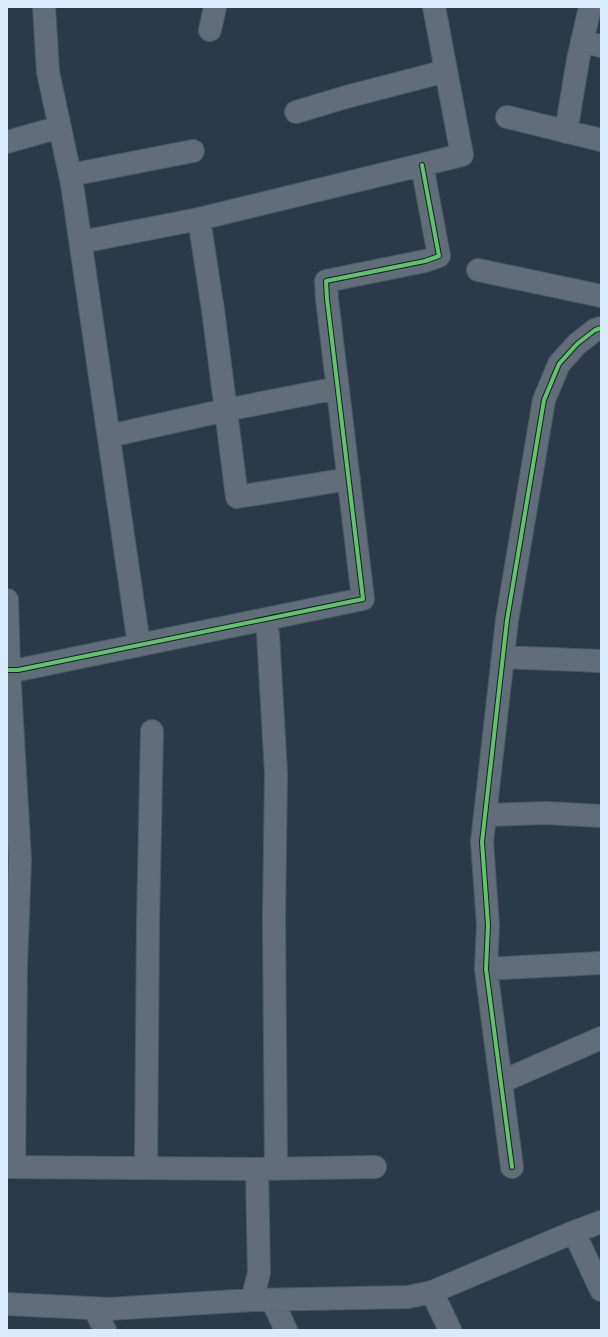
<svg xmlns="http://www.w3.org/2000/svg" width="608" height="1337" font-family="Mulish,sans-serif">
  <rect width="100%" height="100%" fill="#2b3a49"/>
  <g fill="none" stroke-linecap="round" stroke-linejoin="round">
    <g stroke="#4c5967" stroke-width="24">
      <path id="minor" d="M 44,7 L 48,72 L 72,184 L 139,645
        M 210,30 L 215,7
        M 582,41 L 601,46
        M 296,112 L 346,97 L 446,71
        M 507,117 L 601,140
        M 566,132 L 578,60 L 590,7
        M 7,142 L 60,127
        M 70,175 L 193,151
        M 199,219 L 213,310 L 237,497 L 349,479
        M 81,242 L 199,219 L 462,155 L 434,7
        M 478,270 L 601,296
        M 109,436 L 226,410 L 338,388
        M 7,600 L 9,670 L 20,860 L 16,965 L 14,1167
        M 266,620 L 268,634 L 276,773 L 274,918 L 276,1169
        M 503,657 L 601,661
        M 7,670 L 18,670 L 363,599 L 327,299 L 326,281 L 425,261 L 439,256 L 422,165
        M 485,815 L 546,813 L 601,816
        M 486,969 L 601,963
        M 501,1082 L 601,1038
        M 7,1167 L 257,1169 L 375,1167
        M 512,1167 L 486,969 L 488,925 L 482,842 L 507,620 L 544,400 L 559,364 L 577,344 L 595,330 L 601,328
        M 146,1168 L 148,923 L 152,731
        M 574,1232 L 601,1290
        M 432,1292 L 574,1232 L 601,1222
        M 252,1300 L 408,1297 L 432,1292 L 450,1330
        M 272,1300 L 286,1330
        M 7,1304 L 109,1309 L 252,1300 L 259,1273 L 257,1169
        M 94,1308 L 105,1330"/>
    </g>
    <use href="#minor" stroke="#616d79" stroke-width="22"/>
    <g stroke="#141f2d" stroke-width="6">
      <path id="cycleway" d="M 7,670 L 18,670 L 363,599 L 327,299 L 326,281 L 425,261 L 439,256 L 422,165
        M 512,1167 L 486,969 L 488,925 L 482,842 L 507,620 L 544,400 L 559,364 L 577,344 L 595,330 L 601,328"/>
    </g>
    <use href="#cycleway" stroke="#61c268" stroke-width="4"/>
  </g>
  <rect width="608" height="1337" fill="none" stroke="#dbebfe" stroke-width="16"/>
</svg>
